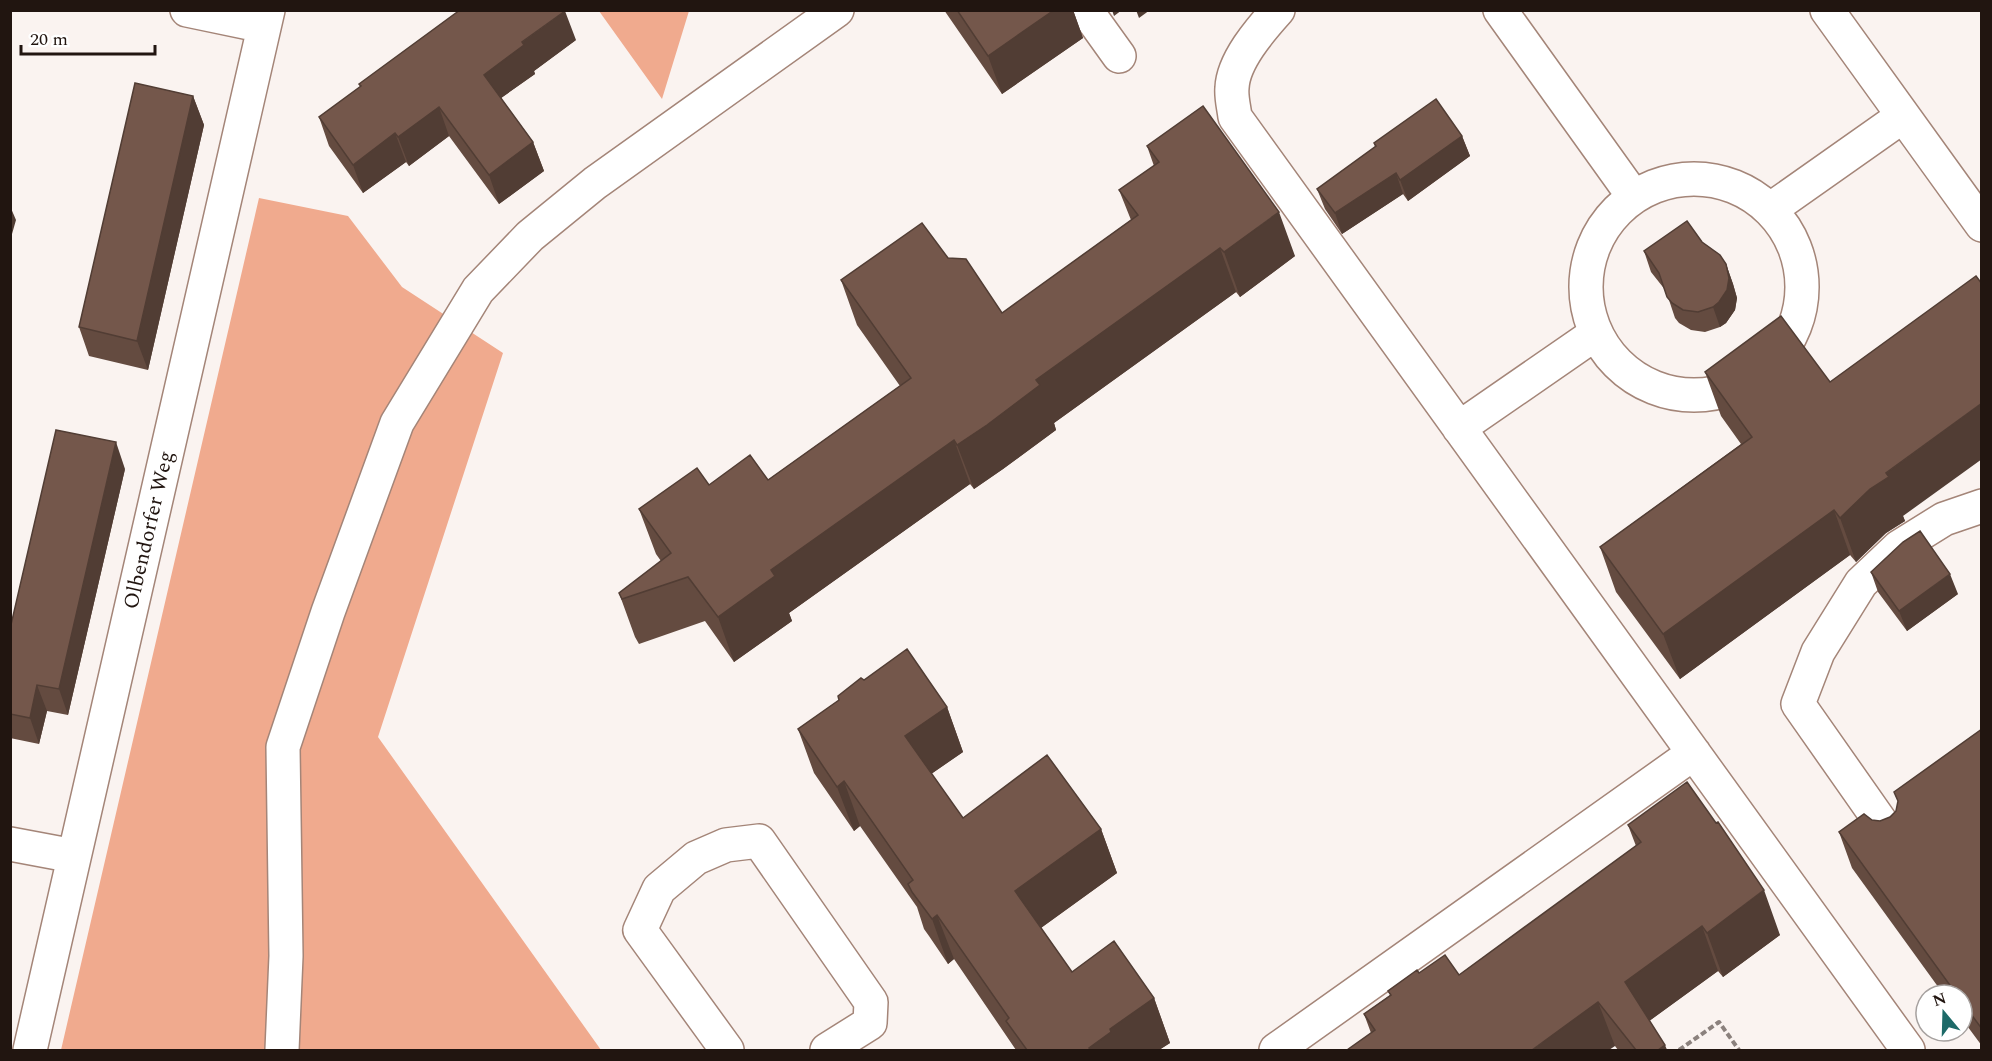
<svg xmlns="http://www.w3.org/2000/svg" width="1992" height="1061" font-family="Spectral,serif">
  <rect width="100%" height="100%" fill="#faf3f0"/>
  <path fill="#f0aa8e" d="M 599,11 L 689,11 L 662,99 Z
    M 259,198 L 348,216 L 402,287 L 503,353 L 378,737 L 601,1050 L 61,1050 Z"/>
  <g fill="none" stroke-linecap="round" stroke-linejoin="round">
    <g stroke="#a48578" stroke-width="36">
      <path id="minor" d="M 187,10 L 264,26
        M 1086,10 L 1119,56
        M 1278,10 C 1260,30 1233,61 1232,88 C 1231,97 1234,108 1235,117 L 1908,1050
        M 1500,10 L 1634,197
        M 1827,10 L 1982,225
        M1586 287a108 108 0 1 1 216 0a108 108 0 1 1-216 0Z
        M 1771,209 L 1903,116
        M 1459,428 L 1595,334
        M 1892,838 L 1798,704 L 1818,652 L 1861,583 L 1899,547 L 1944,519 L 1982,506
        M 10,844 L 74,856
        M 30,1050 L 268,10
        M 282,1050 L 286,956 L 283,747 L 328,612 L 397,423 L 478,290 L 530,236 L 595,183 L 837,10
        M 727,1050 L 640,930 L 659,889 L 696,858 L 726,845 L 759,841 L 871,1002 L 870,1023 L 827,1050
        M 1276,1050 L 1694,753"/>
    </g>
    <path stroke="#8b817d" stroke-width="4" stroke-dasharray="6 3" stroke-linecap="butt" d="M 1679,1050 L 1719,1022 L 1739,1050"/>
    <use href="#minor" stroke="#fff" stroke-width="33"/>
  </g>
  <path fill="#644b40" d="M 944,10 L 1073,10 L 1083,38 L 1002,94 Z
    M 576,40 L 534,71 L 535,74 L 501,98 L 533,142 L 544,171 L 499,204 L 449,136 L 409,166 L 406,162 L 363,193 L 329,146 L 319,117 L 360,87 L 359,84 Z
    M 193,96 L 204,125 L 148,370 L 89,356 L 79,327 Z
    M 1462,136 L 1470,156 L 1408,201 L 1403,194 L 1342,234 L 1325,209 L 1317,189 L 1375,147 L 1374,143 Z
    M 1147,146 L 1295,256 L 1240,297 L 1236,292 L 1054,423 L 1056,430 L 1003,469 L 974,489 L 970,484 L 789,613 L 792,621 L 734,662 L 705,621 L 639,644 L 635,637 L 619,593 L 661,561 L 656,554 L 639,509 L 709,485 L 768,480 L 900,386 L 857,325 L 841,280 L 948,258 L 1002,313 L 1131,220 L 1119,190 L 1154,166 Z
    M 1702,242 L 1726,264 L 1733,284 L 1737,298 L 1735,310 L 1726,323 L 1720,327 L 1705,332 L 1691,330 L 1679,323 L 1675,318 L 1666,291 L 1651,272 L 1644,251 Z
    M 1705,372 L 1903,516 L 1905,521 L 1886,533 L 1856,562 L 1850,555 L 1680,679 L 1616,592 L 1600,547 L 1741,444 L 1721,416 Z
    M 125,469 L 68,715 L 47,711 L 39,744 L 10,738 L 10,629 Z
    M 1871,572 L 1958,594 L 1907,631 L 1878,592 Z
    M 864,680 L 947,707 L 963,752 L 931,774 L 963,818 L 1101,829 L 1117,873 L 1041,928 L 1072,972 L 1154,998 L 1170,1043 L 1159,1050 L 1016,1050 L 954,959 L 948,964 L 929,936 L 924,929 L 917,907 L 860,826 L 854,831 L 814,773 L 798,729 L 839,700 Z
    M 1982,729 L 1982,1046 L 1962,1019 L 1962,995 L 1944,995 L 1852,868 L 1839,832 L 1872,820 L 1880,821 L 1890,817 L 1896,811 Z
    M 1628,825 L 1780,935 L 1723,977 L 1718,971 L 1649,1021 L 1667,1050 L 1618,1050 L 1615,1046 L 1371,1033 L 1364,1014 L 1390,995 L 1388,991 L 1419,973 L 1459,975 L 1636,846 Z"/>
  <path fill="#513d34" d="M 1054,10 L 1073,10 L 1083,38 L 1002,94 L 988,56 Z
    M 1112,10 L 1122,10 L 1114,16 Z
    M 1136,10 L 1150,10 L 1139,18 Z
    M 565,11 L 576,40 L 534,71 L 535,74 L 494,103 L 484,75 L 522,42 Z
    M 193,96 L 204,125 L 148,370 L 137,341 Z
    M 439,107 L 449,136 L 409,166 L 398,137 Z
    M 395,133 L 406,162 L 363,193 L 353,165 Z
    M 1462,136 L 1470,156 L 1408,201 L 1400,180 Z
    M 533,142 L 544,171 L 499,204 L 489,175 Z
    M 1396,173 L 1403,194 L 1342,234 L 1335,213 Z
    M 10,206 L 16,220 L 10,241 Z
    M 1279,212 L 1295,256 L 1240,297 L 1224,252 Z
    M 1220,248 L 1236,292 L 1054,423 L 1056,430 L 1003,469 L 974,489 L 957,445 L 1036,380 Z
    M 1726,264 L 1733,284 L 1737,298 L 1735,310 L 1726,323 L 1720,327 L 1713,307 Z
    M 1982,403 L 1982,459 L 1903,516 L 1905,521 L 1886,533 L 1856,562 L 1840,518 L 1886,473 Z
    M 954,440 L 970,484 L 789,613 L 792,621 L 734,662 L 718,617 L 771,570 Z
    M 116,442 L 125,469 L 68,715 L 59,689 Z
    M 1834,510 L 1850,555 L 1680,679 L 1663,634 Z
    M 1950,574 L 1958,594 L 1907,631 L 1899,611 Z
    M 37,685 L 47,711 L 39,744 L 30,718 Z
    M 947,707 L 963,752 L 921,781 L 905,736 Z
    M 844,781 L 860,826 L 854,831 L 837,787 Z
    M 1101,829 L 1117,873 L 1031,935 L 1015,891 Z
    M 1764,890 L 1780,935 L 1723,977 L 1707,933 Z
    M 937,915 L 954,959 L 948,964 L 932,919 Z
    M 1702,926 L 1718,971 L 1641,1027 L 1625,982 Z
    M 1154,998 L 1170,1043 L 1159,1050 L 1089,1050 L 1089,1048 L 1110,1029 Z
    M 1598,1002 L 1615,1046 L 1609,1050 L 1532,1050 Z
    M 1665,1045 L 1667,1050 L 1658,1050 Z"/>
  <path fill="#74574b" stroke="#513d34" stroke-width="1.5" d="M 460,10 L 565,11 L 522,42 L 524,45 L 484,75 L 533,142 L 489,175 L 439,107 L 398,137 L 395,133 L 353,165 L 319,117 L 361,86 L 359,84 Z
    M 957,10 L 1054,10 L 988,56 Z
    M 135,83 L 193,96 L 137,341 L 79,327 Z
    M 1436,99 L 1462,136 L 1400,180 L 1396,173 L 1335,213 L 1317,189 L 1376,146 L 1374,143 Z
    M 1203,106 L 1279,212 L 1224,252 L 1220,248 L 1036,380 L 1040,385 L 987,425 L 957,445 L 954,440 L 771,570 L 775,576 L 718,617 L 688,577 L 622,599 L 619,593 L 671,553 L 639,509 L 697,468 L 709,485 L 750,455 L 768,480 L 911,378 L 841,280 L 922,223 L 948,258 L 966,259 L 1002,313 L 1138,215 L 1119,190 L 1159,162 L 1147,146 Z
    M 1687,221 L 1702,242 L 1720,255 L 1726,264 L 1729,278 L 1727,290 L 1719,302 L 1713,307 L 1698,312 L 1683,310 L 1672,303 L 1667,297 L 1659,273 L 1644,251 Z
    M 1976,276 L 1982,284 L 1982,403 L 1886,473 L 1889,477 L 1870,489 L 1840,518 L 1834,510 L 1663,634 L 1600,547 L 1752,437 L 1705,372 L 1781,316 L 1830,382 Z
    M 56,430 L 116,442 L 59,689 L 37,685 L 30,718 L 10,714 L 10,629 Z
    M 1920,531 L 1950,574 L 1899,611 L 1871,572 L 1903,542 Z
    M 907,649 L 947,707 L 905,736 L 963,818 L 1047,755 L 1101,829 L 1015,891 L 1072,972 L 1114,941 L 1154,998 L 1110,1029 L 1111,1032 L 1089,1048 L 1090,1050 L 1027,1050 L 1006,1021 L 1009,1018 L 937,915 L 932,919 L 912,892 L 908,884 L 913,880 L 844,781 L 837,787 L 798,729 L 839,700 L 838,696 L 861,678 L 864,680 Z
    M 1982,729 L 1982,1029 L 1962,1002 L 1962,995 L 1957,995 L 1839,832 L 1864,814 L 1872,820 L 1880,821 L 1890,817 L 1896,811 L 1898,801 L 1894,792 Z
    M 1687,782 L 1716,823 L 1718,822 L 1764,890 L 1707,933 L 1702,926 L 1625,982 L 1665,1045 L 1658,1050 L 1636,1050 L 1598,1002 L 1532,1050 L 1347,1050 L 1375,1030 L 1364,1014 L 1391,995 L 1388,991 L 1417,970 L 1419,973 L 1445,955 L 1459,975 L 1641,842 L 1628,825 Z"/>
  <g text-anchor="middle" dominant-baseline="central" stroke-width="6" stroke-linejoin="round" paint-order="stroke">
    <g font-size="21" fill="#211510" stroke="#fff">
      <text transform="translate(149 530) rotate(-77)">Olbendorfer Weg</text>
    </g>
  </g>
  <rect width="1992" height="1061" fill="none" stroke="#211510" stroke-width="24"/>
  <g transform="translate(1944 1013) rotate(341)"><circle r="28" fill="#ffffff" stroke="#a6a19f" stroke-width="1.5"/>
  <path d="M0-4.5L10 22L0 15L-10 22Z" fill="#1d6a68"/>
  <text y="-9" font-size="16" font-weight="bold" text-anchor="middle" fill="#211510">N</text>
  </g>
  <path d="M21 45v9h134v-9" fill="none" stroke="#211510" stroke-width="3"/>
  <text x="30" y="45" font-size="18" fill="#211510" stroke="#ffffff" stroke-width="4.5" paint-order="stroke">20 m</text>
</svg>
